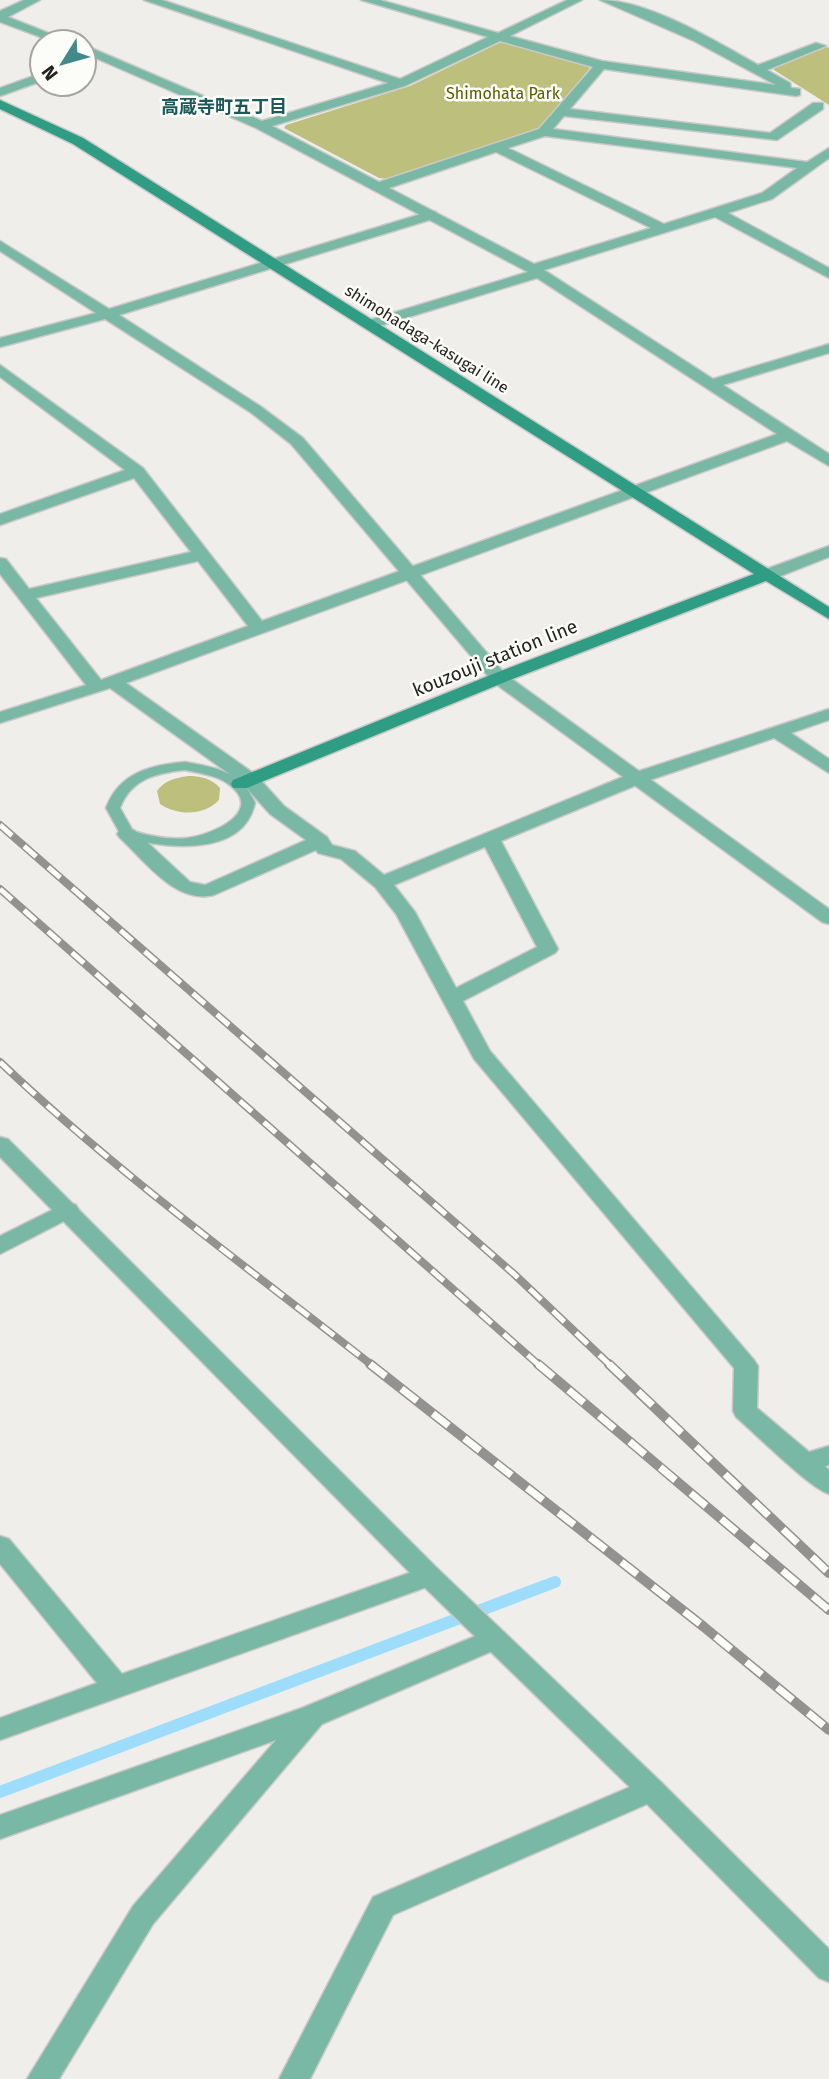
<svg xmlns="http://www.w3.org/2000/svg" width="829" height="2079" font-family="'Fira Sans','Noto Sans JP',sans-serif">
  <rect width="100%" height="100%" fill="#efeeeb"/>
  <path fill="#bdc07d" d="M 499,43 L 508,43 L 586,64 L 590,68 L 540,130 L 388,179 L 379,178 L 284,128 L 286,125 L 410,86 Z
    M 827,47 L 829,48 L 829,105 L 774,70 L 774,67 Z
    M 188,776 C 200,776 211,778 220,788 L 219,800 C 204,816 178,816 160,804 L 157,791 C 165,780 175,778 188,776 Z"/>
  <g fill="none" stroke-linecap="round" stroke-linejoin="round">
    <path stroke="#9dddfb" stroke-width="12" d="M 0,1792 L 555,1582"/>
    <g stroke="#cac9c7" stroke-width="3">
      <path id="service" d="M 185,762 C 215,767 243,772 255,803 C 243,859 163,848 122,837 L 106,808 C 119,773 150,765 185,762 ZM 185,770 C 199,773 215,775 227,783 C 267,811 213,835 187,838 C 169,840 150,836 133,831 L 120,808 C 131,779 156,773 185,770 Z"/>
    </g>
    <g stroke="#cac9c7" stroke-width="3">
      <path id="minor" d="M 24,0 L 40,0 L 8,17 L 71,42 L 54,42 L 0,22 L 0,11 Z
        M 144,0 L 162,0 L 400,79 L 488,37 L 361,0 L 380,0 L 498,33 L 567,0 L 582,0 L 510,36 L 602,61 L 776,85 L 694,41 L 600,0 C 649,0 715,41 758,65 L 816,43 L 826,46 L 767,70 L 790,83 L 791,88 L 800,89 L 800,95 L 796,96 L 604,69 L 570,109 L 770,133 L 813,103 L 823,103 L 823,109 L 777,140 L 564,116 L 553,129 L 807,162 L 829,148 L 829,158 L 772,199 L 728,213 L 829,268 L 829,278 L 715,217 L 544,270 L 713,379 L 829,344 L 829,353 L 723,385 L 829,454 L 829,466 L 787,441 L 126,683 L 256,775 L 284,806 L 327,837 L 332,845 L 355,851 L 384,875 L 630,774 L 829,709 L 829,720 L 791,733 L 829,759 L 829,773 L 774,738 L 644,782 L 501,841 L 558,949 L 555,953 L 463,1001 L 490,1051 L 754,1360 L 758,1366 L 757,1408 L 809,1452 L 829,1446 L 829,1465 L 825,1466 L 829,1470 L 829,1494 C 808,1487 757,1435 736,1417 L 733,1411 L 734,1368 L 474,1059 L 396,914 L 375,887 L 341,859 L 318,853 L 316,850 L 214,895 C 176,905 145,861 120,838 L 117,834 L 120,830 L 134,830 L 190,882 L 205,885 L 306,840 L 270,814 L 242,783 L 110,688 L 0,723 L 0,712 L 86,685 L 0,574 L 0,558 L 6,559 L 29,589 L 191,552 L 134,478 L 0,525 L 0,514 L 125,470 L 0,377 L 0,365 L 143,468 L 262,621 L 777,434 L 537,278 L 376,327 L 366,327 L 364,324 L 366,321 L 528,272 L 256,128 L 84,53 L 84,45 L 262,121 L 388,83 ZM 500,41 L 593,67 L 539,129 L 379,182 L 272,126 L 405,86 ZM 545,136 L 797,168 L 762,193 L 664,224 L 508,148 ZM 496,152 L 651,228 L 534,264 L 389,188 ZM 198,561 L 248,626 L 101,680 L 36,598 ZM 485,847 L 537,947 L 456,988 L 415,912 L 394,885 Z
        M 42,73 L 42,81 L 0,96 L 0,88 Z
        M 68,1202 L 76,1205 L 79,1210 L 76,1215 L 0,1254 L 0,1236 Z
        M 0,1536 L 9,1539 L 122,1674 L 429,1566 L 438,1569 L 442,1576 L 438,1583 L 0,1740 L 0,1718 L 97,1683 L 0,1564 Z
        M 495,1628 L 504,1632 L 508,1639 L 504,1646 L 322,1724 L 153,1924 L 59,2079 L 27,2079 L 133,1906 L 276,1740 L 0,1839 L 0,1815 L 302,1708 Z
        M 651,1778 L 661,1782 L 665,1790 L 661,1798 L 393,1915 L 310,2079 L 279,2079 L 373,1897 Z"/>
    </g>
    <g stroke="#cac9c7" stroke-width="3">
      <path id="tertiary" d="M 431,211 L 436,212 L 436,218 L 119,315 L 260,406 L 303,438 L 505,674 L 829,909 L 829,924 L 822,922 L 493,682 L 291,444 L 250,412 L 105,319 L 0,347 L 0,338 L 96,313 L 0,251 L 0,241 L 109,309 Z
        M 829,546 L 829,557 L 773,579 L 761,579 L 759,575 L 761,571 Z
        M 0,1137 L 8,1139 L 438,1569 L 661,1782 L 829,1949 L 829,1982 L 819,1978 L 641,1798 L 420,1583 L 0,1157 Z"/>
    </g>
    <g stroke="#cac9c7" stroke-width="3">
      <path id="secondary" d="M 0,100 L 83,138 L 829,607 L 829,619 L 766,581 L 505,682 L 247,788 L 233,788 L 231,784 L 233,780 L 493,674 L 754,574 L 73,144 L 0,109 Z"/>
    </g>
    <use href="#service" fill="#7ab8a6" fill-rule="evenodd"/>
    <use href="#minor" fill="#7ab8a6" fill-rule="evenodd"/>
    <use href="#tertiary" fill="#7ab8a6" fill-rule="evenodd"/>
    <use href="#secondary" fill="#2e9d83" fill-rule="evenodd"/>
    <g stroke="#939290" stroke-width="8">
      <path id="rail-far1" d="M 0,825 L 514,1274 L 611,1366
        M 0,889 L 540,1366
        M 0,1062 C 116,1172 247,1267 373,1366"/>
    </g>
    <g stroke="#939290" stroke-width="10">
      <path id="rail" d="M 370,1364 L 704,1627 L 829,1730
        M 538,1364 L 829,1610
        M 609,1364 L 829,1573"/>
    </g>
    <use href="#rail-far1" stroke="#fcfcf8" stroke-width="5" stroke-dasharray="16" stroke-linecap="butt"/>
    <use href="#rail" stroke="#fcfcf8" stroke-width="7" stroke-dasharray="20" stroke-linecap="butt"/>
  </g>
  <g text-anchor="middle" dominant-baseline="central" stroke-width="5" stroke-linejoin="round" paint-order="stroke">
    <g font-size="16" fill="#5a5b00" stroke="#fcfcf8">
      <text x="503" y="93">Shimohata Park</text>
    </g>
    <g font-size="16" fill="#232221" stroke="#fcfcf8">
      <text transform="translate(427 339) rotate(32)">shimohadaga-kasugai line</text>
    </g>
    <g font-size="18" font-weight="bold" fill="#1d5959" stroke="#fcfcf8">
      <text x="224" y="107">高蔵寺町五丁目</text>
    </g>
    <g font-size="19" fill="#232221" stroke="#fcfcf8">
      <text transform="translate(495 658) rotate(-22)">kouzouji station line</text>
    </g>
  </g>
  <g transform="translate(63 63) rotate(233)"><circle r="33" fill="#fcfcf8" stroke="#a5a5a2" stroke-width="2"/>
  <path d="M0-5L12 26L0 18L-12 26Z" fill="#41898a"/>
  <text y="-10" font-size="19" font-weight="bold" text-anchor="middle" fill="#232221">N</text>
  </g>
</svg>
